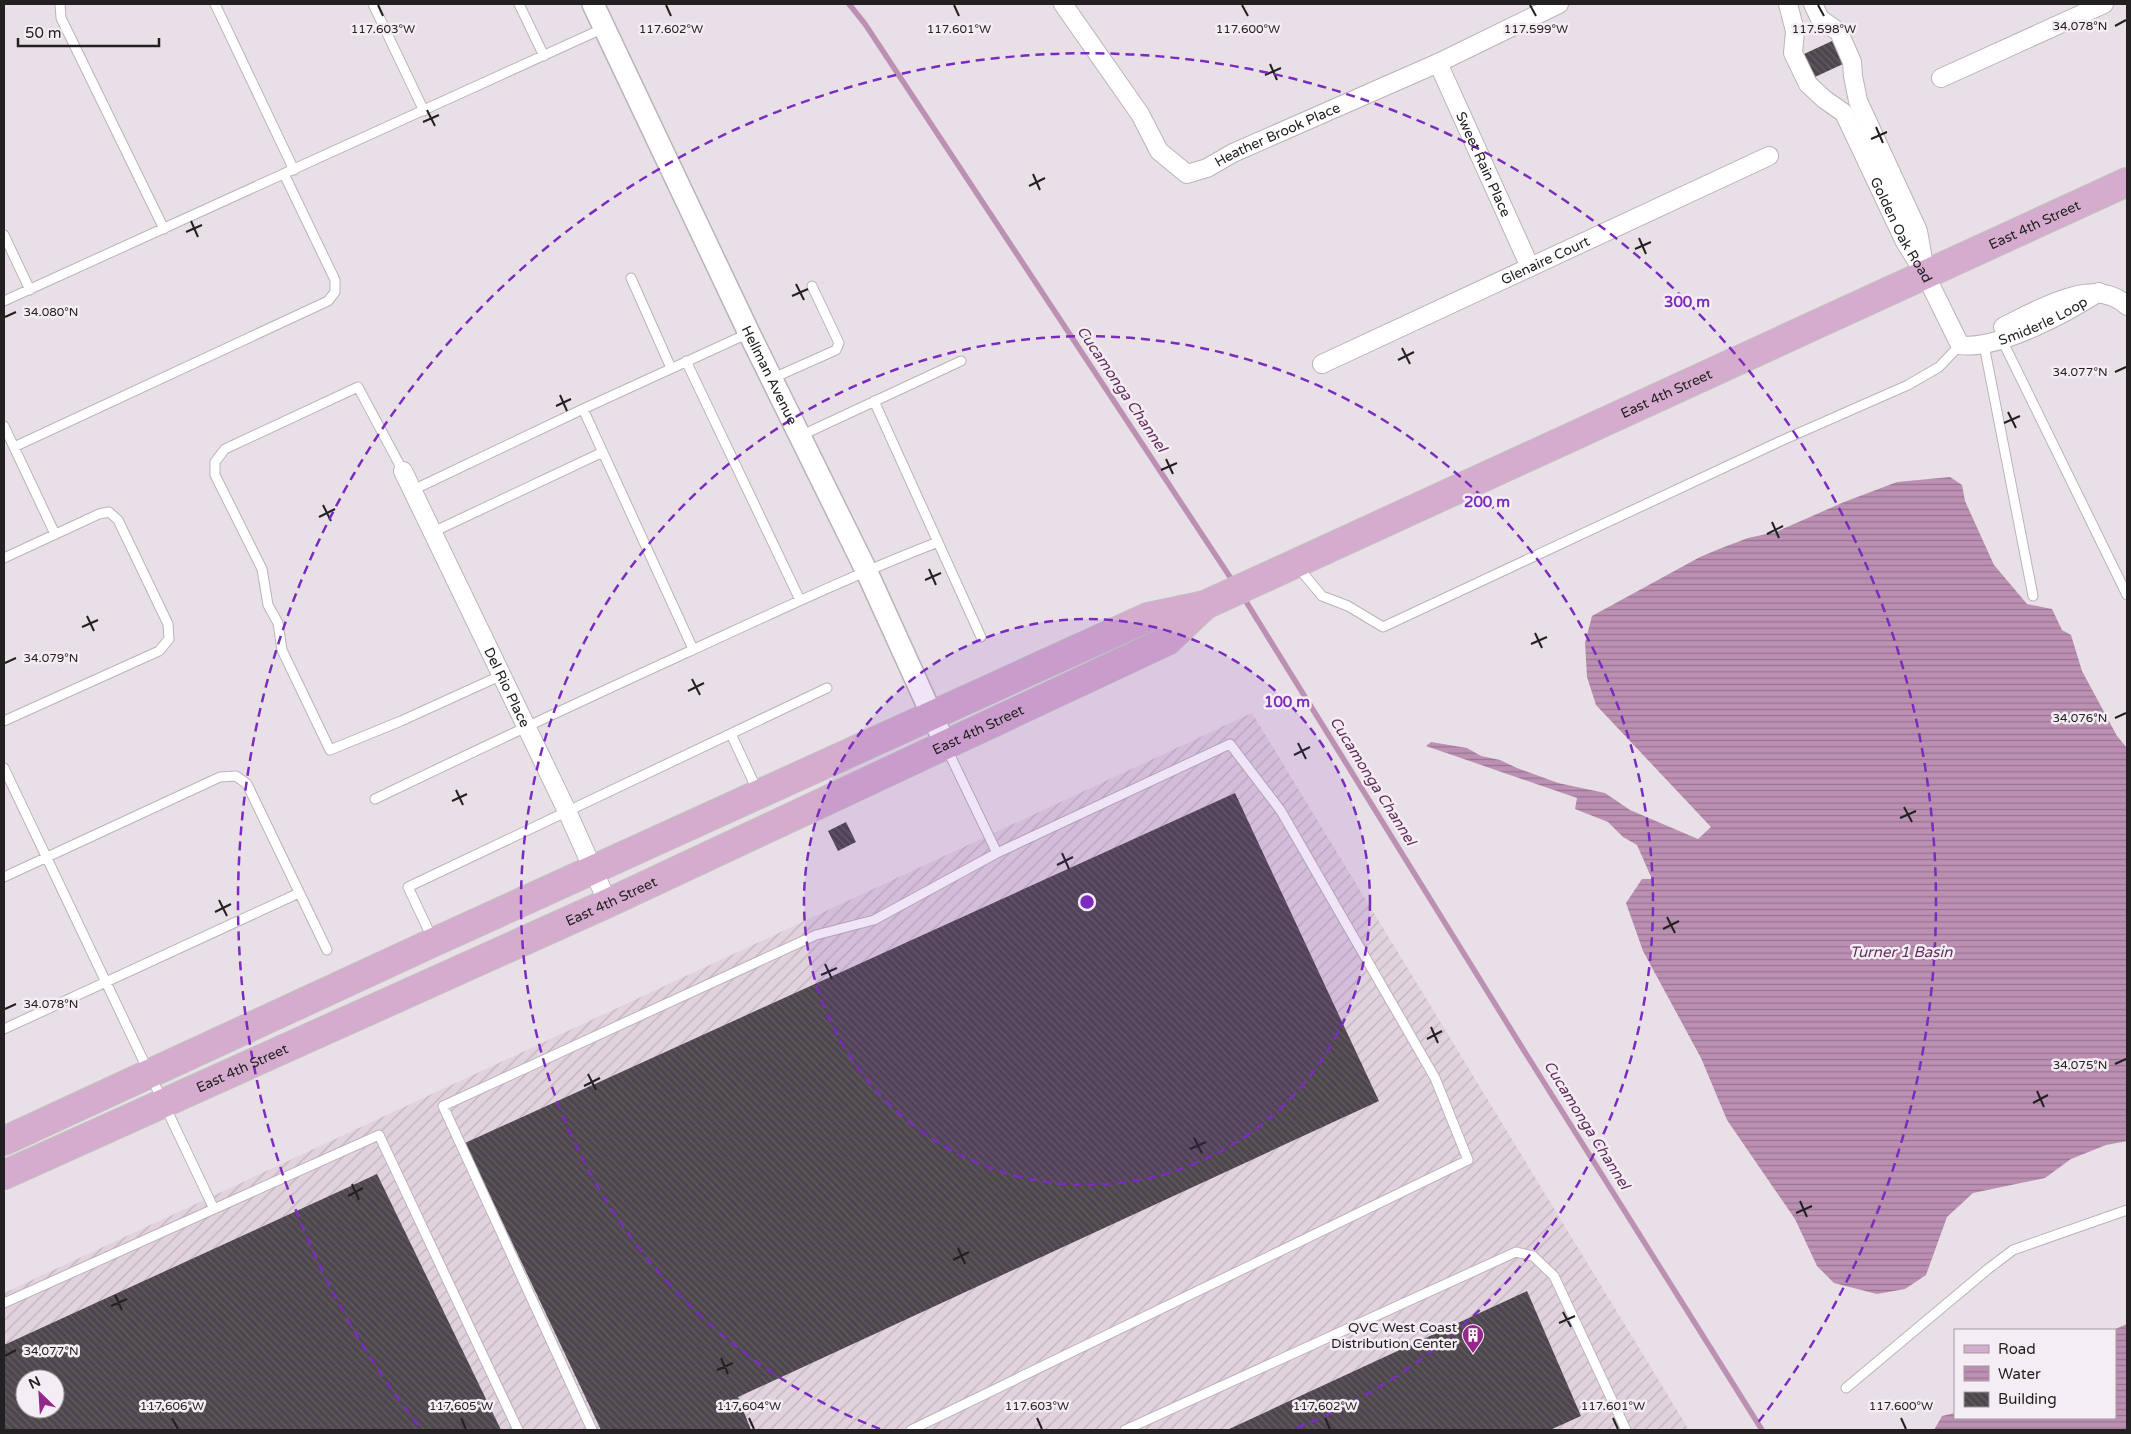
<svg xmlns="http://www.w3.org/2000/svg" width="2131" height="1434" font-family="'Varela Round',sans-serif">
  <defs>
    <pattern id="industrial-furrows" width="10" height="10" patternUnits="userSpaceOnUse" patternTransform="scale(1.25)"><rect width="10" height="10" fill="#e1d2de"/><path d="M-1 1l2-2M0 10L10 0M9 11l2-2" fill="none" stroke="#c1b4be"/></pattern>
    <pattern id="water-rules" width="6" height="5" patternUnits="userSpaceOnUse" patternTransform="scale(1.25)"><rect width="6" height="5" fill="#bb90b3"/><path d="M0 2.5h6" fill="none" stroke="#987591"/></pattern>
    <pattern id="building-back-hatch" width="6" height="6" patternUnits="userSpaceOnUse" patternTransform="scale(1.25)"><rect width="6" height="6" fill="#4d464c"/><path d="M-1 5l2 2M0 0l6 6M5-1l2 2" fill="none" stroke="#635e63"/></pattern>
  </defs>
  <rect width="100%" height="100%" fill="#e8e0e6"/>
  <path fill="url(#industrial-furrows)" fill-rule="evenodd" d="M 1252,713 L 1689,1430 L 4,1430 L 4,1293 ZM 25,1379 L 55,1379 L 55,1409 L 25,1409 Z"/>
  <path fill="url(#water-rules)" d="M 1950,477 L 1962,485 L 1965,501 L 1994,565 L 2027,604 L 2052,609 L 2062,630 L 2071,635 L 2082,671 L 2117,736 L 2127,748 L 2127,1141 L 2106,1145 L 2071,1159 L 2045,1178 L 1973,1193 L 1947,1217 L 1926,1275 L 1905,1289 L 1877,1294 L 1834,1283 L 1817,1266 L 1795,1219 L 1727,1120 L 1701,1058 L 1643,951 L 1626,903 L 1642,879 L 1652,879 L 1637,845 L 1623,837 L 1608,822 L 1575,809 L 1577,798 L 1426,746 L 1431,742 L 1467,748 L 1481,756 L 1500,760 L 1517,768 L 1558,783 L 1605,793 L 1630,810 L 1698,839 L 1711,827 L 1596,705 L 1587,677 L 1585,643 L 1592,616 L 1700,557 L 1719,549 L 1748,538 L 1776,532 L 1844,502 L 1897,482 Z
    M 2127,1324 L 2127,1430 L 1934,1430 L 1942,1416 L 1955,1413 L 1955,1418 L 2115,1418 L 2115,1330 L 2113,1330 Z"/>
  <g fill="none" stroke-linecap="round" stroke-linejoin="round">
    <path stroke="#bb90b3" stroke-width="5.5" d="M 849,4 L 865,24 L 1234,583
      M 1242,595 L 1518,1041 L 1762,1430"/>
  </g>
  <path fill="url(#building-back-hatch)" fill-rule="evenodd" d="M 1832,41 L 1843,64 L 1815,77 L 1804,54 Z
    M 1235,793 L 1379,1101 L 738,1397 L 751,1430 L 601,1430 L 465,1143 Z
    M 846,822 L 856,842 L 838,851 L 828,831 Z
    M 377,1174 L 501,1430 L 4,1430 L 4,1345 ZM 25,1379 L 55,1379 L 55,1409 L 25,1409 Z
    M 1527,1291 L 1581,1416 L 1550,1430 L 1227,1430 Z"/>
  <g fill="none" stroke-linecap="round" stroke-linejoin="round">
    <g stroke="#bbb3ba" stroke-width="11">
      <path id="service" d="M 60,4 L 61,18 L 164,229
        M 215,4 L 294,170
        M 373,4 L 424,111
        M 519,4 L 544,56
        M 4,235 L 30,290
        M 631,278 L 671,368
        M 4,301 L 604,28
        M 2002,340 L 2127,595
        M 1984,345 L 2033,596
        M 686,361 L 800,600
        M 771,379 L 836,350 L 839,343 L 812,286
        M 874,401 L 981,637
        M 583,409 L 749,333
        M 4,426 L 55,534
        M 800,436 L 961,361
        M 14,447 L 328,301 L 335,292 L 335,280 L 284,174
        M 403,471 L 358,387 L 225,449 L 215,462 L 215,475 L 262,569 L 268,605 L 278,623 L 282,650 L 330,750 L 401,721 L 502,675
        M 413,490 L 583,409 L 693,649
        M 433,532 L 603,452
        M 4,558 L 99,514 L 109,512 L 118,520 L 168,624 L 169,639 L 159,651 L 4,721
        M 1297,566 L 1322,596 L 1348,606 L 1383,627 L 1783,440 L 1908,385 L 1939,367 L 1960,345
        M 731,734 L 758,792
        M 4,768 L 214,1209
        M 375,799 C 479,749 583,700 688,652 C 771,614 853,575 938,542
        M 4,877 L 220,777 L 236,776 L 247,784 L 327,950
        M 433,940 L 408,887 L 827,688
        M 4,1029 L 299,893
        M 4,1303 L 379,1135 L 518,1430
        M 1846,1388 L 1988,1269 L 2013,1250 L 2127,1210
        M 592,1430 L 443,1106 L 816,935 L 874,920 L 997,853 L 946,747
        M 911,1430 L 1468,1160 L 1435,1078 L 1281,811 L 1230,744 L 997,853
        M 1125,1430 L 1516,1252 L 1533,1256 L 1554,1276 L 1626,1430"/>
    </g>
    <g stroke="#bbb3ba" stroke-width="20">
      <g id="minor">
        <path id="s1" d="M 1063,4 L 1140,114 L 1159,151 L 1187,174 L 1207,168 L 1233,153 L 1438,63 L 1559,4"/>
        <path id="s2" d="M 1788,4 L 1795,31 L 1793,53 L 1808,84 L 1824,99 L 1844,113 L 1904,240 L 1926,276 L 1960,345 C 1997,351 2068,312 2099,292"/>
        <path d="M 1813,4 L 1820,19 L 1839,32 L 1852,62 L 1853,76 L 1858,101 L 1918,231 L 1924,265"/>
        <path id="s3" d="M 1438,63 L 1530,267"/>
        <path d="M 1941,78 L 2104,4"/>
        <path d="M 2003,327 C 2035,311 2095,274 2127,306"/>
        <path id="s4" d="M 1322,364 L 1769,156"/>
        <path id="s5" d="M 403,471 L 567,811 L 608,903"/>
      </g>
    </g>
    <g stroke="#bbb3ba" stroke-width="24">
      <g id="tertiary">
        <path id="s6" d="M 593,4 L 749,333 L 866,570 L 946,746"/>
      </g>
    </g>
    <g stroke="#c1c1c1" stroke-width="30">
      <g id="primary">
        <path id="s7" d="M 4,1141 L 434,942 L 1148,617 L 1205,605 L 2127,182"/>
        <path id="s8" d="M 4,1175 L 608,903 L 1167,641 L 1205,605"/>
      </g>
    </g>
    <use href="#service" stroke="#fff" stroke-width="9"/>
    <use href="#minor" stroke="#fff" stroke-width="18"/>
    <use href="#tertiary" stroke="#fff" stroke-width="21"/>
    <use href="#primary" stroke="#d5acce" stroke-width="28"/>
  </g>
  <path fill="none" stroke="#232022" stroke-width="2" d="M 378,5 L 383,16M 666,5 L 671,16M 954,5 L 959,16M 1242,5 L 1248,16M 1530,5 L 1536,16M 1818,5 L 1824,16M 2115,26 L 2126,20M 1270,64 L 1277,80M 1265,75 L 1281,68M 427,110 L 435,126M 423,122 L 439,115M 1876,127 L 1883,143M 1871,139 L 1887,132M 1033,174 L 1040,190M 1029,186 L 1045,178M 191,221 L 198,237M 186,232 L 202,225M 1639,238 L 1646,254M 1635,249 L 1651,242M 796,284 L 804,300M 792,296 L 808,289M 5,317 L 16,312M 1402,348 L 1410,364M 1398,360 L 1414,352M 2115,372 L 2126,367M 560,395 L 567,411M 556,406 L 571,399M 2008,412 L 2016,428M 2004,423 L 2020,416M 1166,459 L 1173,474M 1161,470 L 1177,463M 323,505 L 331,521M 319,517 L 335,509M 1772,522 L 1779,538M 1767,534 L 1783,526M 929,569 L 936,585M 925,580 L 941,573M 87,616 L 94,631M 82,627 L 98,620M 1535,633 L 1542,648M 1531,644 L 1547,637M 5,663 L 16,658M 692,679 L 700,695M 688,691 L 704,683M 2115,718 L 2126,713M 1298,743 L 1306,759M 1294,755 L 1310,747M 456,790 L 463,805M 452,801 L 467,794M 1904,807 L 1912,822M 1900,818 L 1916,811M 1062,853 L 1069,869M 1057,865 L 1073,857M 219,900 L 227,916M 215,912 L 231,904M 1667,917 L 1675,933M 1663,929 L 1679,921M 825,964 L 832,979M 821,975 L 837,968M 5,1009 L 16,1004M 1431,1027 L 1438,1043M 1427,1039 L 1442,1031M 2115,1064 L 2126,1059M 588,1074 L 596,1090M 584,1086 L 600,1078M 2037,1091 L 2044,1107M 2033,1103 L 2048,1095M 1194,1138 L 1202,1153M 1190,1149 L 1206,1142M 352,1184 L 359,1200M 348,1196 L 363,1188M 1800,1201 L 1807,1217M 1796,1213 L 1812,1206M 958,1248 L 965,1264M 953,1260 L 969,1252M 115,1295 L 122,1310M 111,1306 L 127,1299M 1563,1312 L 1571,1327M 1559,1323 L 1575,1316M 5,1356 L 16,1350M 721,1358 L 728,1374M 717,1370 L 733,1363M 172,1418 L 178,1429M 461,1418 L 466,1429M 749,1418 L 754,1429M 1037,1418 L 1042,1429M 1325,1418 L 1330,1429M 1613,1418 L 1618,1429M 1901,1418 L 1906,1429"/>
  <circle cx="1087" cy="902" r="283" fill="#7b2cbf" fill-opacity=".12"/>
  <g fill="none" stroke="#7b2cbf" stroke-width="2.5" stroke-dasharray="9 6">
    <circle cx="1087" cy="902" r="283"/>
    <path d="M880 1429A566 566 0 1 1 1294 1429"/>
    <path d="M418 1425A849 849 0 1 1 1756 1425"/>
  </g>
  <defs>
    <g id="building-pin" transform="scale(1.125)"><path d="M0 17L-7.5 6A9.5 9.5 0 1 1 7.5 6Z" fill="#942789" stroke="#f5edf4"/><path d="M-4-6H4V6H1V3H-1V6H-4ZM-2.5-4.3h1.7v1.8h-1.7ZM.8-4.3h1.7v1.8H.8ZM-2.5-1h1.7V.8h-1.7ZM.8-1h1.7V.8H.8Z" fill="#fff"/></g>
  </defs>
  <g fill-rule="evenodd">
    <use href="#building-pin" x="1473" y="1335"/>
  </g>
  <g text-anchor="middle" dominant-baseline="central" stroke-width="5" stroke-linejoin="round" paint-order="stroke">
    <g font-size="14" fill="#232022" stroke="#f5edf4">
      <text stroke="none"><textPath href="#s1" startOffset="311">Heather Brook Place</textPath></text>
      <text stroke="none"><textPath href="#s3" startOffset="111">Sweet Rain Place</textPath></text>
      <text stroke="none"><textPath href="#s2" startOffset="261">Golden Oak Road</textPath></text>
      <text stroke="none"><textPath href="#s7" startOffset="2229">East 4th Street</textPath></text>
      <text stroke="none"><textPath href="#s4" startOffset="246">Glenaire Court</textPath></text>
      <text stroke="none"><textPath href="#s2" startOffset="478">Smiderle Loop</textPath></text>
      <text stroke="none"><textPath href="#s6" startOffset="411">Hellman Avenue</textPath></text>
      <text stroke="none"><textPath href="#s7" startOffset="1824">East 4th Street</textPath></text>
      <text stroke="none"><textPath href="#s5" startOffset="240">Del Rio Place</textPath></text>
      <text stroke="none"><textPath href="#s8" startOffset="1071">East 4th Street</textPath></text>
      <text stroke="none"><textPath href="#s8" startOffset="666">East 4th Street</textPath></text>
      <text stroke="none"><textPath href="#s8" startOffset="261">East 4th Street</textPath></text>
    </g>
    <g font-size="14" fill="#232022" stroke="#f5edf4" text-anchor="end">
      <text x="1457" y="1327">QVC West Coast<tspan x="1457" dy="16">Distribution Center</tspan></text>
    </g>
    <g font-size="15" font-style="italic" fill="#642f5d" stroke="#f5edf4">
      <text transform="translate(1122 389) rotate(56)">Cucamonga Channel</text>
      <text transform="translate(1373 781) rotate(58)">Cucamonga Channel</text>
      <text x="1901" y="952">Turner 1 Basin</text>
      <text transform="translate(1587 1125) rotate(58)">Cucamonga Channel</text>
    </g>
  </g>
  <g font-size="12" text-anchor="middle" fill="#232022" stroke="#f5edf4" stroke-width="5" stroke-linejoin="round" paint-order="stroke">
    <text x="2080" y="30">34.078°N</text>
    <text x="383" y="33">117.603°W</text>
    <text x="671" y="33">117.602°W</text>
    <text x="959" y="33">117.601°W</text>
    <text x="1248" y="33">117.600°W</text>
    <text x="1536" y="33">117.599°W</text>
    <text x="1824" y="33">117.598°W</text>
    <text x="51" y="316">34.080°N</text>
    <text x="2080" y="376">34.077°N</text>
    <text x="51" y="662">34.079°N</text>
    <text x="2080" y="722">34.076°N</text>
    <text x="51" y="1008">34.078°N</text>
    <text x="2080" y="1069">34.075°N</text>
    <text x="51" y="1355">34.077°N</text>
    <text x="172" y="1410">117.606°W</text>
    <text x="461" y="1410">117.605°W</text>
    <text x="749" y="1410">117.604°W</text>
    <text x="1037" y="1410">117.603°W</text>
    <text x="1325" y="1410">117.602°W</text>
    <text x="1613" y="1410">117.601°W</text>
    <text x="1901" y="1410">117.600°W</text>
  </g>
  <circle cx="1087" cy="902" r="8" fill="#7b2cbf" stroke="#f5edf4" stroke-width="2.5"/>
  <g font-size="15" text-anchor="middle" font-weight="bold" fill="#7b2cbf" stroke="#f5edf4" stroke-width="5" stroke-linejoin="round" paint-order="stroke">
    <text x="1687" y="307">300 m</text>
    <text x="1487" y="507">200 m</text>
    <text x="1287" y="707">100 m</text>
  </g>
  <rect width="2131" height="1434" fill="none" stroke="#232022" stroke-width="10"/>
  <rect x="1954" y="1329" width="162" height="90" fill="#f5edf4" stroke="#a19ba0"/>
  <rect x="1964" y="1345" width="25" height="8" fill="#d5acce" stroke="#a19ba0"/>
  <text x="1998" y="1354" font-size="15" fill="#232022">Road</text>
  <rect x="1964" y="1366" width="25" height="15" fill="url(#water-rules)" stroke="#a19ba0"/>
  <text x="1998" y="1379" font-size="15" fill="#232022">Water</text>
  <rect x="1964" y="1392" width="25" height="15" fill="url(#building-back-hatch)" stroke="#a19ba0"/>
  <text x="1998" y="1404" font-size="15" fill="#232022">Building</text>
  <g transform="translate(40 1394) rotate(335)"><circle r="24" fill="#f5edf4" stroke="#a19ba0"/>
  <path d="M0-4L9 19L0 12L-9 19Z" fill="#942789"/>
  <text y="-8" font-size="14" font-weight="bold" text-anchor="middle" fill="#232022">N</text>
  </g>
  <path d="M18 38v8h141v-8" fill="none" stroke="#232022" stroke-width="2.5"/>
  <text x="25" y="38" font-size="15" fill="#232022" stroke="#f5edf4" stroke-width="4" paint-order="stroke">50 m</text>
</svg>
